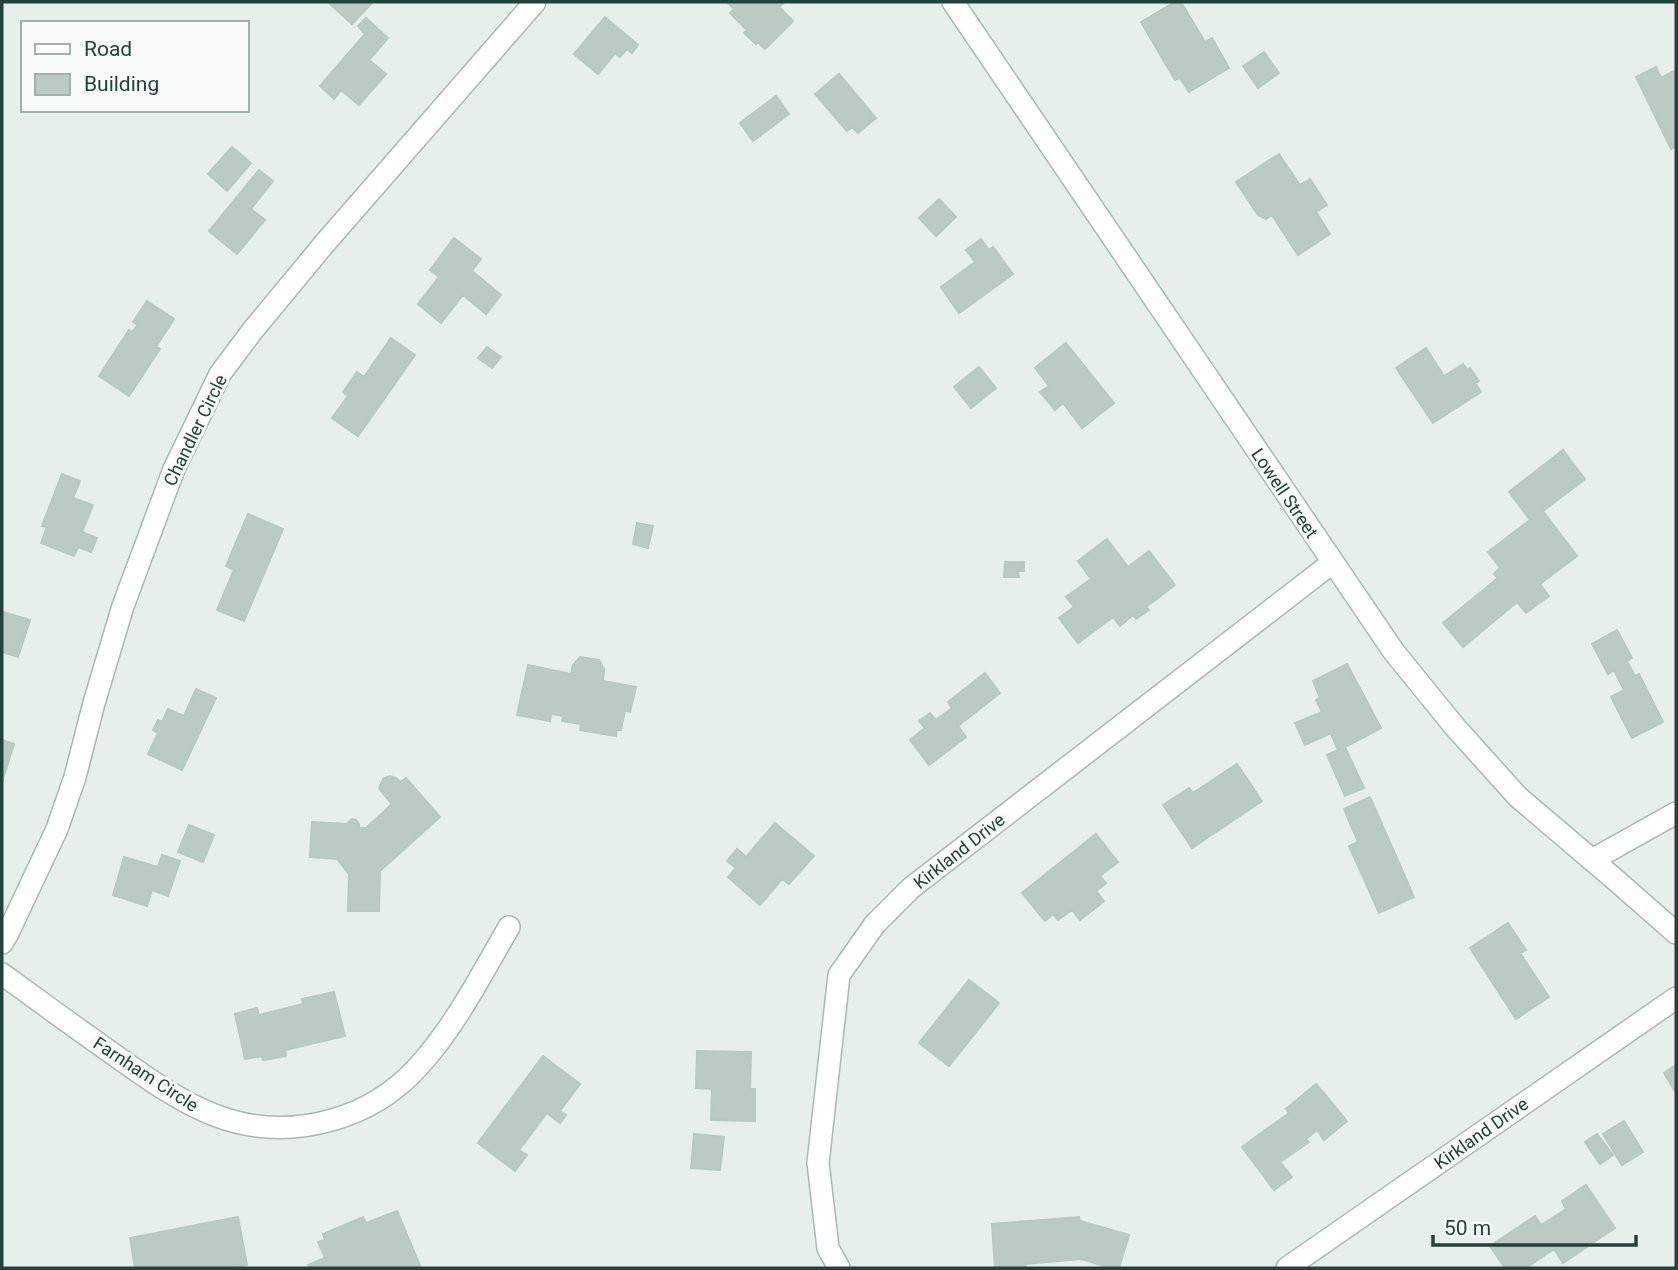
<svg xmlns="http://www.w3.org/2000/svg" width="1678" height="1270" font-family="Roboto,sans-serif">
  <rect width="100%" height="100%" fill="#e6efeb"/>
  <path fill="#bbcac4" stroke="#b8c9c2" stroke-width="2" d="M 332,2 L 369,2 L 371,4 L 352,24 L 330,4 Z
    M 727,2 L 785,2 L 779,7 L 793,21 L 765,49 L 758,42 L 756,44 L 744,33 L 747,30 L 730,13 L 734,9 Z
    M 1175,2 L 1181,2 L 1205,42 L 1212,38 L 1229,68 L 1189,92 L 1180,78 L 1175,80 L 1141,22 Z
    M 605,17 L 638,45 L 632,53 L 627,49 L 620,57 L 615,53 L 598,74 L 574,54 Z
    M 366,18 L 388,38 L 369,60 L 386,74 L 359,105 L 341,90 L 334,99 L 320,86 L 365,34 L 358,26 Z
    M 1264,52 L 1279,73 L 1258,88 L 1243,66 Z
    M 1656,67 L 1661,78 L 1676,70 L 1676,146 L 1671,149 L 1636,77 Z
    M 839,74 L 876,118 L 858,133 L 852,127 L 847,131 L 815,94 Z
    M 776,96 L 789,114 L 753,141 L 740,123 Z
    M 232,147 L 251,163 L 227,191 L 208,174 Z
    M 1279,154 L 1300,185 L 1310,179 L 1327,205 L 1316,212 L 1330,234 L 1298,255 L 1272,215 L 1266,219 L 1258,215 L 1236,182 Z
    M 259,170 L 273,181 L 251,209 L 265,220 L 237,254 L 209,231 Z
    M 939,199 L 956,217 L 936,236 L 919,218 Z
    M 454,238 L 481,259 L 472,271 L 501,295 L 486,314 L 463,295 L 441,323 L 418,304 L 439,277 L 430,270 Z
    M 981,239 L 989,250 L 993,247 L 1013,274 L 959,313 L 941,287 L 975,262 L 966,250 Z
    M 147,301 L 174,319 L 156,347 L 160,349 L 129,396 L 99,376 L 129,330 L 132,332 L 138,325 L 133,322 Z
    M 391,338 L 415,355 L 358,436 L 332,418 L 348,396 L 343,392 L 357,372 L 364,377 Z
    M 1066,343 L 1114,403 L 1082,428 L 1063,403 L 1055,410 L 1040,392 L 1049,386 L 1035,368 Z
    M 487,347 L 501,357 L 492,368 L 478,358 Z
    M 1426,348 L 1444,376 L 1463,364 L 1467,370 L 1470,368 L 1479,381 L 1475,383 L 1481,392 L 1433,423 L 1396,368 Z
    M 979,367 L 996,388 L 971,408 L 954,387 Z
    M 1563,450 L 1585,479 L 1543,511 L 1577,556 L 1540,584 L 1549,596 L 1526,613 L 1517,602 L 1463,647 L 1443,623 L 1498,578 L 1494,574 L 1500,568 L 1488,552 L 1530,520 L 1509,492 Z
    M 62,474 L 80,481 L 73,498 L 93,505 L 82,532 L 97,538 L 91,552 L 78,547 L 74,556 L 41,543 L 47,527 L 42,526 Z
    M 248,514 L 283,529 L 244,621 L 217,610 L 234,570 L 226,566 Z
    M 637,523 L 653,526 L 648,548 L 633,544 Z
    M 1107,539 L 1128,567 L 1149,551 L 1175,585 L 1146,607 L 1149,610 L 1136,619 L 1133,615 L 1120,626 L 1113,617 L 1078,643 L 1059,618 L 1074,607 L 1066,597 L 1091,579 L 1078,561 Z
    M 1005,562 L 1024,562 L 1024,571 L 1018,571 L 1019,577 L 1004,577 Z
    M 3,612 L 30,620 L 18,657 L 2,652 Z
    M 1617,630 L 1632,658 L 1627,661 L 1635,676 L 1639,674 L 1663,722 L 1632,738 L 1611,697 L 1624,690 L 1614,670 L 1608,674 L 1592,644 Z
    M 580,657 L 599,660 L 604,669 L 603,681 L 636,687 L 630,712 L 625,710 L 621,730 L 617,730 L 616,736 L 580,730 L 581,724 L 562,721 L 563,716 L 551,714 L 550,721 L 517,715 L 528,665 L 571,674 L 573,665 Z
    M 1347,664 L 1381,728 L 1345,747 L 1364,788 L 1345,796 L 1327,755 L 1338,750 L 1331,733 L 1305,745 L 1295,723 L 1322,712 L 1316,700 L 1320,698 L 1313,681 Z
    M 985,673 L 1000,693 L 958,726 L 966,737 L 929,765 L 910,740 L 925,728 L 919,721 L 930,713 L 936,720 L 952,708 L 948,702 Z
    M 196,689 L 216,698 L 182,770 L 148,754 L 158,733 L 153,730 L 158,720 L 162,722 L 168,709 L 184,716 Z
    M 2,740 L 14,744 L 2,782 Z
    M 1237,764 L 1262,801 L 1192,848 L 1163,805 L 1189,788 L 1193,793 Z
    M 390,776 L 396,778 L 400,782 L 406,778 L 440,817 L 380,871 L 379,911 L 348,911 L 349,874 L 337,859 L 310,857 L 312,822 L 347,824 L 352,819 L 356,820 L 359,824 L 359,828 L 366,828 L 392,804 L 381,791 L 379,788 L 383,779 Z
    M 1370,797 L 1414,897 L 1379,913 L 1349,846 L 1358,842 L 1344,809 Z
    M 775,823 L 814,856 L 789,884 L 782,879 L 760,905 L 728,877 L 736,868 L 727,861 L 737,849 L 746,857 Z
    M 189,825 L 214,835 L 203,862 L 178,852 Z
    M 1096,834 L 1118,862 L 1100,876 L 1106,883 L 1096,891 L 1104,901 L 1080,920 L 1072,910 L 1058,920 L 1053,914 L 1045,921 L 1022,893 Z
    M 162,855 L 180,861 L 168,896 L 152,890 L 147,906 L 113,895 L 124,857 L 158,867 Z
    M 1508,923 L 1526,950 L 1520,953 L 1549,997 L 1516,1019 L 1470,948 Z
    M 969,980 L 999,1003 L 949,1066 L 919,1043 Z
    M 334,992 L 345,1036 L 285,1050 L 286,1056 L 263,1060 L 262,1056 L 245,1059 L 235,1014 L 257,1008 L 259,1015 L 303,1004 L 302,999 Z
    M 697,1051 L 751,1052 L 750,1089 L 755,1089 L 755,1121 L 711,1120 L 712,1089 L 696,1088 Z
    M 543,1056 L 580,1084 L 560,1111 L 566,1115 L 560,1123 L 547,1113 L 519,1150 L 527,1155 L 515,1171 L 478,1143 Z
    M 1676,1065 L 1676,1093 L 1664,1073 Z
    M 1316,1084 L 1347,1121 L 1324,1140 L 1317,1130 L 1306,1139 L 1309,1142 L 1280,1162 L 1292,1177 L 1274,1190 L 1242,1147 L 1289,1113 L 1286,1109 Z
    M 1624,1121 L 1643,1152 L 1622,1165 L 1603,1134 Z
    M 694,1134 L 724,1137 L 720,1170 L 691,1168 Z
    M 1597,1134 L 1613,1155 L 1600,1164 L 1585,1142 Z
    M 1586,1185 L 1615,1228 L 1563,1263 L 1554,1249 L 1526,1268 L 1505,1268 L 1490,1246 L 1535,1216 L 1541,1225 L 1566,1209 L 1562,1201 Z
    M 397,1211 L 421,1268 L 310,1268 L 308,1265 L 325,1258 L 318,1242 L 325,1240 L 323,1234 L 363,1217 L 366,1223 Z
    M 238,1217 L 247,1265 L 231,1268 L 135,1268 L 130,1238 Z
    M 1079,1217 L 1080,1221 L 1129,1235 L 1119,1268 L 1111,1268 L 1081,1259 L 1025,1264 L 1026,1268 L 995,1268 L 992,1224 Z"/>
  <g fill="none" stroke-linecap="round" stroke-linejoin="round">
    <g stroke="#a8b8b2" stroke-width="24">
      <path id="street" d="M 1592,860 L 1676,813
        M 2,943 L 8,933 L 57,829 L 75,777 L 94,703 L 123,606 L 174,469 L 220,374 L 253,330 L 325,243 L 535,2
        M 2,974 C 38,1000 73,1026 109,1051 C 180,1102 240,1146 332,1120 C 364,1111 394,1093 417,1068 C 455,1027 481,975 509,927
        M 839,1268 L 828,1248 L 818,1163 L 839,975 L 875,924 L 911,888 L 1332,563
        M 1287,1268 L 1676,998"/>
    </g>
    <g stroke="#a4bbb3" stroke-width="24">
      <path id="secondary" d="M 953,2 L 1394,652 L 1455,727 L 1518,797 L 1618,882 L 1676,933"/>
    </g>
    <use href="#street" stroke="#fff" stroke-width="21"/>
    <use href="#secondary" stroke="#fff" stroke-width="21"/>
  </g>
  <g text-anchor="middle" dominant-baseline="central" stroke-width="6" stroke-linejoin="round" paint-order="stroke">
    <g font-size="18" fill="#24423a" stroke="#f7fbf9">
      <text transform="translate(195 430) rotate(-64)">Chandler Circle</text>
      <text transform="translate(1285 493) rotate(56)">Lowell Street</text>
      <text transform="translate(959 851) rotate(-38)">Kirkland Drive</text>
      <text transform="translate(146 1074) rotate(33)">Farnham Circle</text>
      <text transform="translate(1481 1133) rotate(-35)">Kirkland Drive</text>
    </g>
  </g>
  <rect width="1678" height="1270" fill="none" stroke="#24423a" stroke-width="7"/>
  <rect x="21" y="21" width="228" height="91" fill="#f7fbf9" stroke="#a3b1ad" stroke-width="2"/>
  <rect x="35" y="44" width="35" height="10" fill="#ffffff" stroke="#a3b1ad" stroke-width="2"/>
  <text x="84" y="56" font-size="21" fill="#24423a">Road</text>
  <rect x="35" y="74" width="35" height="21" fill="#bbcac4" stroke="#a3b1ad" stroke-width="2"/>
  <text x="84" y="91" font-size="21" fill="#24423a">Building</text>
  <path d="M1433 1235v10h203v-10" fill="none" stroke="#24423a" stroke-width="3.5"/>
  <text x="1444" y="1235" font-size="21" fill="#24423a" stroke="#f7fbf9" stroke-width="5" paint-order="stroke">50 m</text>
</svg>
